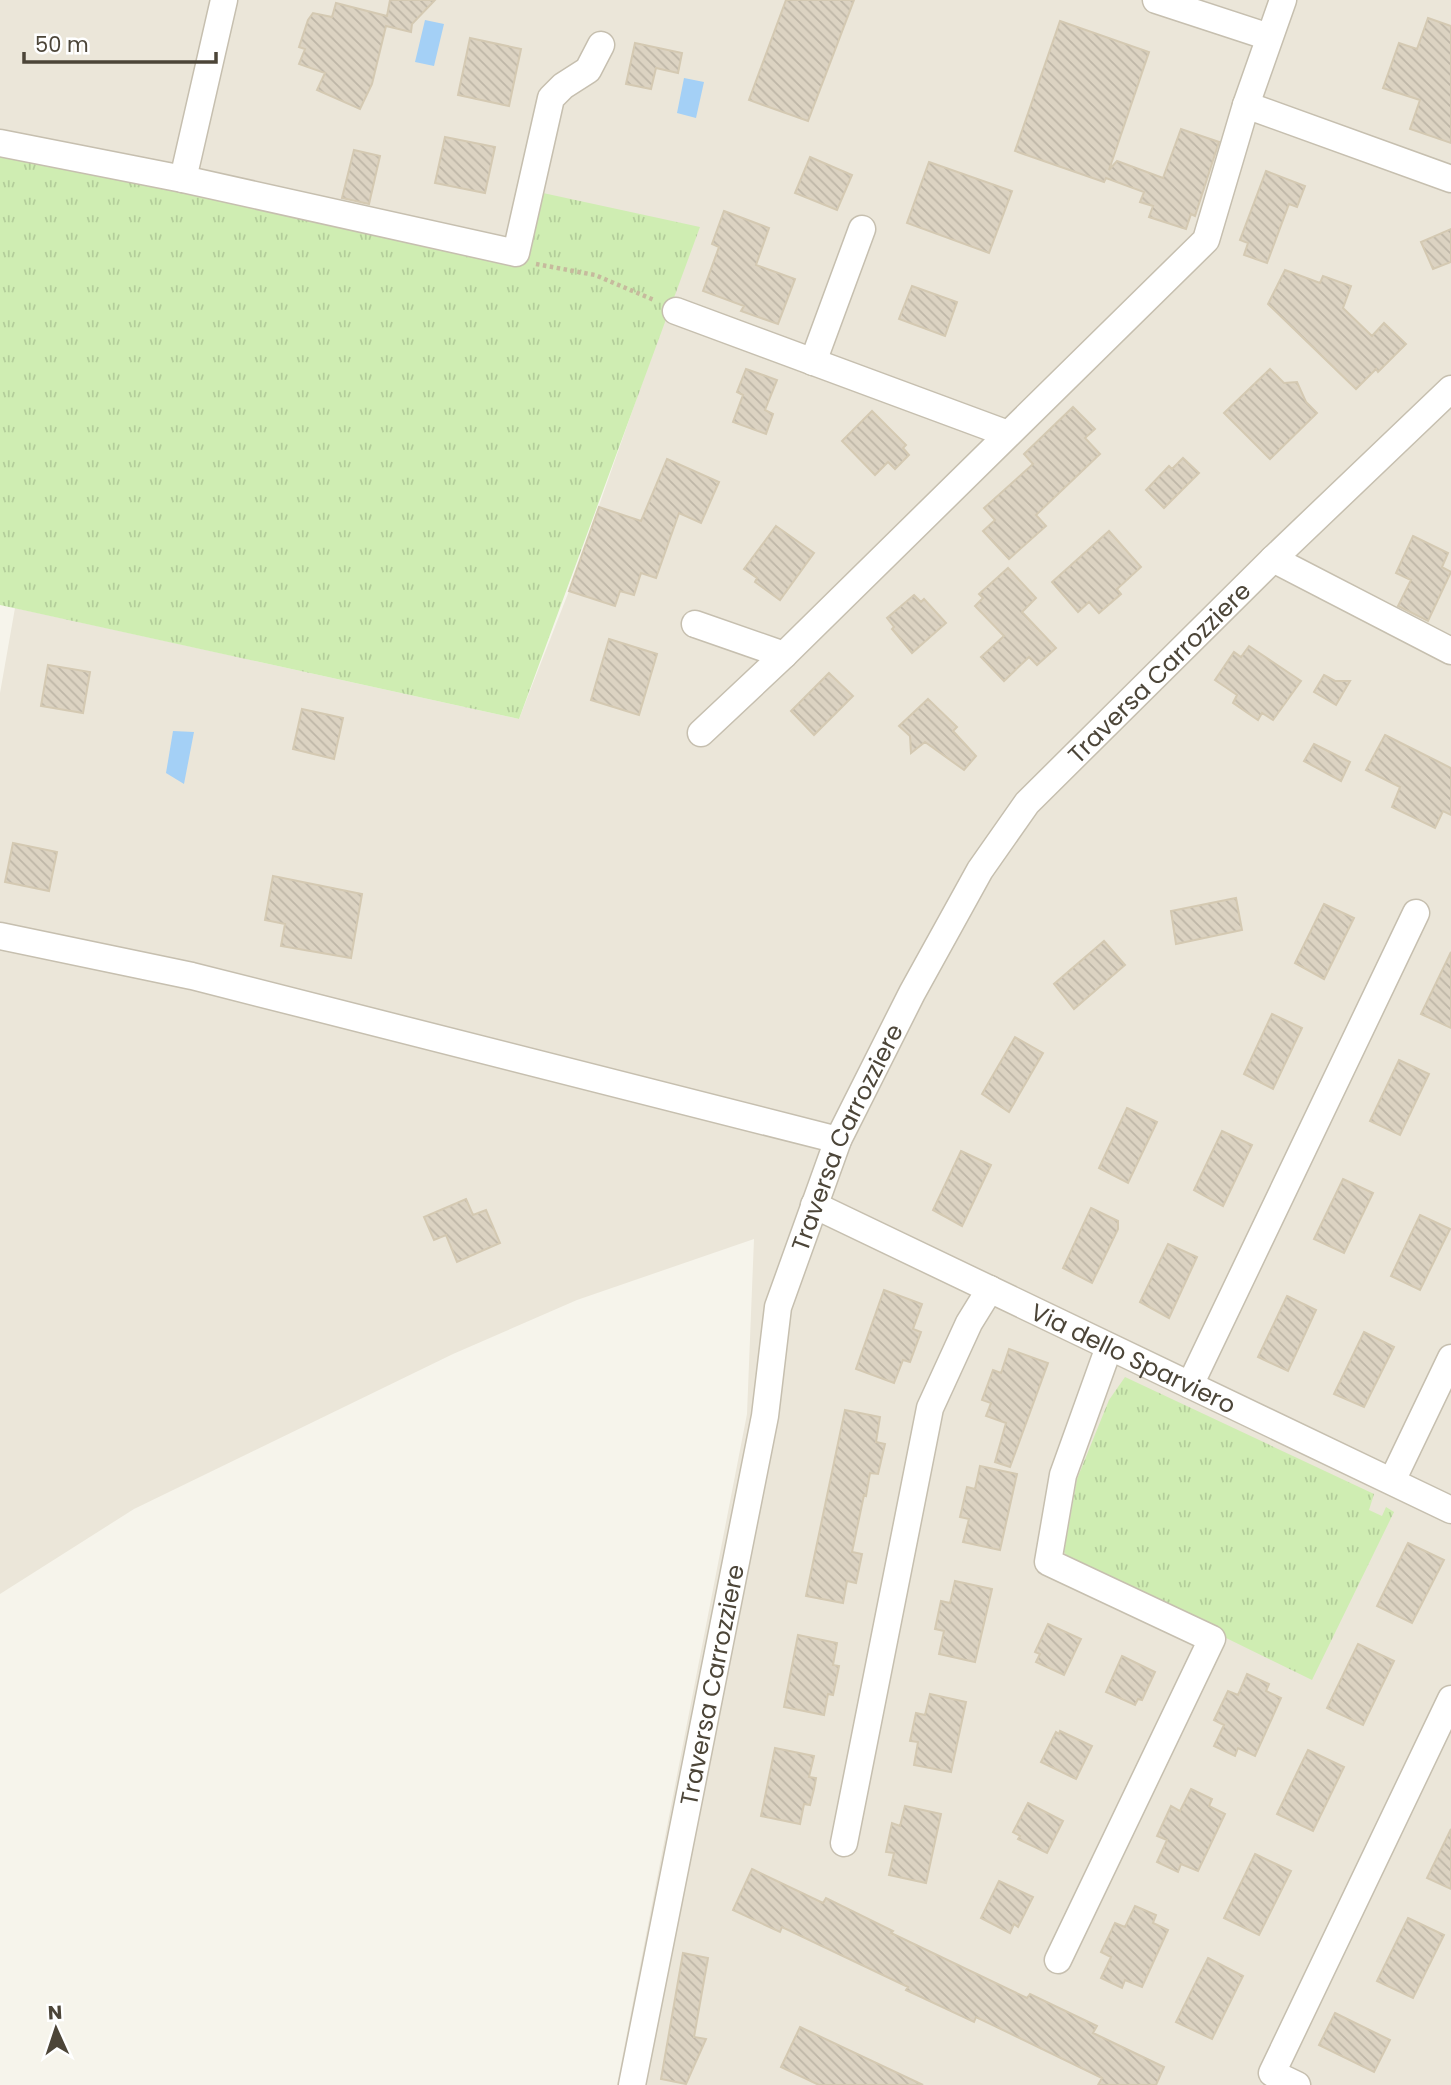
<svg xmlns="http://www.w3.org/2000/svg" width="1451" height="2085" font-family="Poppins,sans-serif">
  <defs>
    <pattern id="grass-tufts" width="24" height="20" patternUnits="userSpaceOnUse" patternTransform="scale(1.75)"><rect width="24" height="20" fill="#cfedb2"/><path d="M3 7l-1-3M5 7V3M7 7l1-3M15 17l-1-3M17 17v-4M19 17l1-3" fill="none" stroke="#b3cd9a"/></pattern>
    <pattern id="building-back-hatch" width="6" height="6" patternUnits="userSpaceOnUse" patternTransform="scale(1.75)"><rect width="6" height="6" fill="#dcd3c2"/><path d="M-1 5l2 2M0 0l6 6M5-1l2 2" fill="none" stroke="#beb6a7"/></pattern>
  </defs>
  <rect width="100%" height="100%" fill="#f6f4eb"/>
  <path fill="#ebe6d9" d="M 0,0 L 1451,0 L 1451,2085 L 617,2085 L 747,1414 L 754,1239 L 577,1300 L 453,1354 L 134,1509 L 0,1594 L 0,693 L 15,608 L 519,719 L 569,591 L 665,318 L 0,149 Z"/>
  <path fill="url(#grass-tufts)" d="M 0,149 L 509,264 L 531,251 L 543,193 L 700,227 L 519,719 L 0,605 Z
    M 1125,1377 L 1374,1494 L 1369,1510 L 1382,1516 L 1386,1507 L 1394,1512 L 1312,1680 L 1071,1562 L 1064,1552 L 1077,1479 L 1109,1400 Z"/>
  <path fill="#a4d0f6" d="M 425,20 L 444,24 L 434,66 L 415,62 Z
    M 684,78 L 704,82 L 696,118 L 677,113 Z
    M 173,731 L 194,732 L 184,784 L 166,773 Z"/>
  <path fill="url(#building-back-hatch)" stroke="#d4c9b2" stroke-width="2" d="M 390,0 L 435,0 L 412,24 L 411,32 L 386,26 L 372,84 L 360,109 L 317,90 L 325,73 L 299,64 L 305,49 L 299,47 L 308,20 L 313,13 L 332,17 L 336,3 L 387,16 Z
    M 786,0 L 854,0 L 808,121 L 749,100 Z
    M 1428,18 L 1451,26 L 1451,143 L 1410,129 L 1420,100 L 1383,88 L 1399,43 L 1417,49 Z
    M 1060,21 L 1149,52 L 1109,170 L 1117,161 L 1163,178 L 1181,129 L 1219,142 L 1195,216 L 1191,214 L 1186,229 L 1149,217 L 1153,206 L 1140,202 L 1144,192 L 1106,178 L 1104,182 L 1015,151 Z
    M 470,38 L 521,49 L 509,106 L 458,95 Z
    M 635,43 L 682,53 L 678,73 L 656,68 L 651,89 L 626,84 Z
    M 445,137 L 495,147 L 485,193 L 435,183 Z
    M 354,150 L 380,156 L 369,204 L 342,198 Z
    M 810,157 L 852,175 L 837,210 L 795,193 Z
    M 929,162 L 1012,191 L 989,253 L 907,223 Z
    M 1266,171 L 1305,186 L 1297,207 L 1289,204 L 1267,263 L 1244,255 L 1248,243 L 1240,240 Z
    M 724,211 L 769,228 L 756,265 L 795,279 L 778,324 L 741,311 L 744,306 L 703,291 L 719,247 L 712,244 Z
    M 1451,229 L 1451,262 L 1433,269 L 1421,242 Z
    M 1285,270 L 1320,283 L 1323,276 L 1351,286 L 1343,308 L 1372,336 L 1384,323 L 1406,344 L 1378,372 L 1376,369 L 1356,389 L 1268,304 Z
    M 912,286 L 957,302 L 945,336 L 899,319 Z
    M 746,369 L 777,380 L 765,410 L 773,414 L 766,434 L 733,422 L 743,395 L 737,392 Z
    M 1270,369 L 1284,383 L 1297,382 L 1306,402 L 1317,413 L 1270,459 L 1224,413 Z
    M 1073,407 L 1095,429 L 1085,438 L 1100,454 L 1036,515 L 1046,526 L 1009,559 L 983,531 L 995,520 L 984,508 L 1033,464 L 1024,454 Z
    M 872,411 L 906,445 L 903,448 L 909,455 L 895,469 L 888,462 L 875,475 L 842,441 Z
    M 1183,458 L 1199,473 L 1164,508 L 1146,490 L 1169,466 L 1172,469 Z
    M 667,459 L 719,482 L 701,523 L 679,513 L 656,578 L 641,573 L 634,595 L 620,591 L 615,606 L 569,591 L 599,507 L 641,521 Z
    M 776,526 L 814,553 L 780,600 L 755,582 L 757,578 L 744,569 Z
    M 1109,531 L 1141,567 L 1117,589 L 1121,594 L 1099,613 L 1089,602 L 1078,612 L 1052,582 Z
    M 1413,536 L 1448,553 L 1442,567 L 1451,572 L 1428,621 L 1398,606 L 1411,580 L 1396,573 Z
    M 1008,568 L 1036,598 L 1022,612 L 1056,648 L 1037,665 L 1029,657 L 1004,681 L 981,657 L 1004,636 L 975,606 L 983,598 L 979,594 Z
    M 914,595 L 921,602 L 924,599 L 946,623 L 912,653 L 892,629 L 894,627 L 887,618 Z
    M 609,639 L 657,654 L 639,715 L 591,700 Z
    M 1249,646 L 1301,681 L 1273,720 L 1262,713 L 1258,720 L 1233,703 L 1237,695 L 1215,680 L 1234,652 L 1241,657 Z
    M 48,665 L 90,672 L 83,713 L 41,706 Z
    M 829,673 L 853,696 L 814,735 L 791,711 Z
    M 1324,675 L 1335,681 L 1350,681 L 1336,705 L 1314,692 Z
    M 928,699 L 957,727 L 953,731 L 976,756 L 964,770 L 925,742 L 911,753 L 910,736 L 899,726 Z
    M 302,709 L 343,718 L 334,759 L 293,749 Z
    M 1385,735 L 1451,768 L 1451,815 L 1443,811 L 1435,828 L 1392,807 L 1400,787 L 1366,770 Z
    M 1314,744 L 1350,762 L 1341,781 L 1304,761 Z
    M 13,843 L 57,852 L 49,891 L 5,882 Z
    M 273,876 L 362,894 L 351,958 L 281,946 L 285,924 L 265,920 Z
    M 1236,898 L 1242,930 L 1176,944 L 1171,911 Z
    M 1324,904 L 1354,918 L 1324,979 L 1295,963 Z
    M 1104,941 L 1125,965 L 1074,1009 L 1054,984 Z
    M 1451,952 L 1451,1028 L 1421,1014 Z
    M 1272,1014 L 1302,1028 L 1273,1089 L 1244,1074 Z
    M 1015,1037 L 1043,1053 L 1009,1112 L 982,1094 Z
    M 1399,1060 L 1429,1074 L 1400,1135 L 1370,1121 Z
    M 1127,1108 L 1157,1122 L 1128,1183 L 1099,1168 Z
    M 1222,1131 L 1252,1145 L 1223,1206 L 1194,1190 Z
    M 961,1151 L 991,1165 L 962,1226 L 933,1210 Z
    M 1343,1179 L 1373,1193 L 1344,1253 L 1314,1239 Z
    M 466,1199 L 473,1215 L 486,1210 L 500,1243 L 457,1262 L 446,1235 L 434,1240 L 424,1217 Z
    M 1091,1208 L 1118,1221 L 1118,1229 L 1092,1283 L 1063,1268 Z
    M 1420,1215 L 1450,1229 L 1420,1290 L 1391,1276 Z
    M 1168,1244 L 1197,1257 L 1169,1318 L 1140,1302 Z
    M 884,1290 L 922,1304 L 913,1329 L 921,1332 L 910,1362 L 903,1360 L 894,1383 L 856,1369 Z
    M 1287,1296 L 1316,1310 L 1288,1371 L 1258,1357 Z
    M 1364,1332 L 1394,1347 L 1364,1407 L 1334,1394 Z
    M 1009,1349 L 1048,1363 L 1010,1467 L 995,1462 L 1006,1423 L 986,1416 L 991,1403 L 982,1400 L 993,1370 L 1001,1373 Z
    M 845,1410 L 880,1417 L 876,1442 L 885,1444 L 878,1474 L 870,1473 L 866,1496 L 864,1495 L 852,1552 L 862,1554 L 856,1583 L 847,1581 L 843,1603 L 806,1596 Z
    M 980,1466 L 1017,1474 L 1000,1550 L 963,1542 L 969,1519 L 960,1517 L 967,1487 L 975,1489 Z
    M 1408,1543 L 1444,1560 L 1412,1623 L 1377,1606 Z
    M 955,1581 L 992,1589 L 975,1662 L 939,1654 L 944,1631 L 935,1629 L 941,1601 L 950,1603 Z
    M 1048,1624 L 1081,1639 L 1064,1675 L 1036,1662 L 1040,1654 L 1035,1652 Z
    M 798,1635 L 837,1643 L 833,1665 L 839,1666 L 833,1695 L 828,1694 L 824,1715 L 784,1707 Z
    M 1358,1644 L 1394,1661 L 1363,1725 L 1327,1708 Z
    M 1122,1656 L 1155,1672 L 1142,1700 L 1138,1699 L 1135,1705 L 1106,1692 Z
    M 1247,1674 L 1269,1684 L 1266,1691 L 1281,1698 L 1255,1756 L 1238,1748 L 1235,1756 L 1214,1746 L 1224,1725 L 1214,1720 L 1228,1691 L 1238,1695 Z
    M 930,1694 L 966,1702 L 951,1772 L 914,1765 L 918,1742 L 910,1741 L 916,1713 L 925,1715 Z
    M 1060,1731 L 1092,1746 L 1076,1779 L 1041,1762 L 1056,1732 L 1059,1734 Z
    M 775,1748 L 814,1756 L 809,1777 L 816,1778 L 814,1789 L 810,1805 L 804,1804 L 800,1824 L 761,1816 Z
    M 1308,1750 L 1344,1767 L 1313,1831 L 1277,1814 Z
    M 1191,1789 L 1212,1799 L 1209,1806 L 1225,1814 L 1198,1871 L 1181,1864 L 1178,1872 L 1157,1862 L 1167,1840 L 1157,1836 L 1171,1806 L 1180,1811 Z
    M 1028,1803 L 1063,1821 L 1047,1853 L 1018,1839 L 1020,1836 L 1013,1832 Z
    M 905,1806 L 941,1814 L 926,1883 L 889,1875 L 894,1853 L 886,1852 L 892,1823 L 900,1826 Z
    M 1451,1829 L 1451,1889 L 1427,1878 Z
    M 1255,1854 L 1291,1871 L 1259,1935 L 1224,1918 Z
    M 752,1869 L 823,1903 L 826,1898 L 893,1931 L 891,1933 L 1027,1998 L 1030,1994 L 1097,2026 L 1093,2033 L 1164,2067 L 1156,2085 L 1098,2085 L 1102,2078 L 976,2017 L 974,2022 L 906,1990 L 908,1987 L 782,1927 L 780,1932 L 733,1910 Z
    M 999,1881 L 1033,1897 L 1018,1927 L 1014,1924 L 1010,1933 L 981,1918 Z
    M 1135,1906 L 1156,1915 L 1153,1923 L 1168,1930 L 1142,1987 L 1125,1980 L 1122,1988 L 1101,1978 L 1111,1957 L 1101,1952 L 1115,1923 L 1125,1927 Z
    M 1408,1918 L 1444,1935 L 1413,1998 L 1377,1981 Z
    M 683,1953 L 708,1958 L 694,2037 L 706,2039 L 686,2084 L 661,2079 Z
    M 1208,1958 L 1243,1976 L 1212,2039 L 1176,2022 Z
    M 1335,2013 L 1390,2040 L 1374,2072 L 1319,2045 Z
    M 800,2027 L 923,2085 L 819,2085 L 781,2067 Z"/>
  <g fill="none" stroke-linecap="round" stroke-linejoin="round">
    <g stroke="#c6bfaf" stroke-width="29">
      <g id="minor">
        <path d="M 224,0 L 183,179 L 516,253 L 551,98 L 563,86 L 588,70 L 601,45"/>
        <path d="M 1156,0 L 1269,37"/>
        <path d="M 1246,105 L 1451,179"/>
        <path d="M 0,143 L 183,179"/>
        <path d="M 676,311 L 1008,434"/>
        <path d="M 813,362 L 862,229"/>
        <path d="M 1273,559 L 1451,651"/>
        <path d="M 695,624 L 784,655"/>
        <path d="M 701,733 L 784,655 L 1206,240 L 1246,105 L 1283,0"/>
        <path d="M 0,936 L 192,976 L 838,1140"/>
        <path id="s1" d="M 814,1205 L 1451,1510"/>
        <path d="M 1190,1385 L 1416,913"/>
        <path d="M 1392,1481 L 1451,1358"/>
        <path d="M 844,1843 L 930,1408 L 969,1323 L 990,1289"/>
        <path d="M 1058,1960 L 1212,1639 L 1048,1562 L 1063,1475 L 1109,1347"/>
        <path id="s2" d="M 632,2085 L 765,1416 L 778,1307 L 838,1140 L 912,993 L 980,870 L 1027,803 L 1273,559 L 1451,389"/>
        <path d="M 1297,2085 L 1272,2073 L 1451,1699"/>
      </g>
    </g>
    <path stroke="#c6ba9d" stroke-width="4.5" stroke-dasharray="3.5 3.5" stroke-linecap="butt" d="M 536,264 L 595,275 L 654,300"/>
    <use href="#minor" stroke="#fff" stroke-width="26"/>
  </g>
  <g text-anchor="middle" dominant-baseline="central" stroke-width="5" stroke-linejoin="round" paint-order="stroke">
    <g font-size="24" fill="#4c4538" stroke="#fff">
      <text stroke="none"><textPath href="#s2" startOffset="1542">Traversa Carrozziere</textPath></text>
      <text stroke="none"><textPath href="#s2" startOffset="975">Traversa Carrozziere</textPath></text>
      <text stroke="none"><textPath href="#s1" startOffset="354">Via dello Sparviero</textPath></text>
      <text stroke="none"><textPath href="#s2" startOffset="408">Traversa Carrozziere</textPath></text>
    </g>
  </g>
  <g transform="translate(56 2029) rotate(357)" stroke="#ffffff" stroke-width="5" paint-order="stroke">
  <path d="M0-5L12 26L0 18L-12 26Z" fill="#4c4538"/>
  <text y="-10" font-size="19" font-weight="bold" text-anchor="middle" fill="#4c4538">N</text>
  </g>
  <path d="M24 52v10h192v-10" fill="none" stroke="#4c4538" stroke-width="3.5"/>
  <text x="35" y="52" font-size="21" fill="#4c4538" stroke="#ffffff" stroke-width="5" paint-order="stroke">50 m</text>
</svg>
